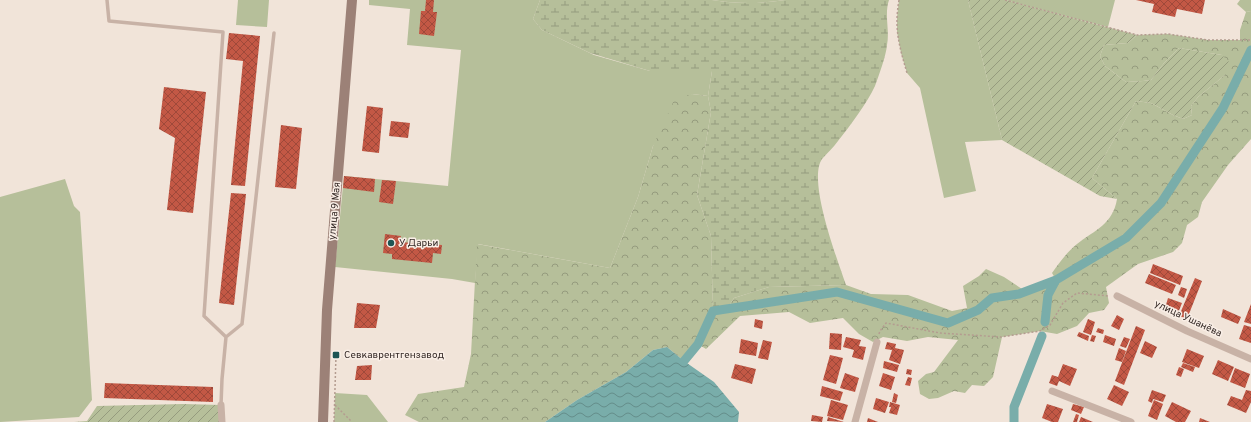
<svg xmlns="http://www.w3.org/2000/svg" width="1251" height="422" font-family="Overpass,sans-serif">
  <defs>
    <pattern id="forest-crowns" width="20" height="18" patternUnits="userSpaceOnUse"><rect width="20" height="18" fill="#b6bf9a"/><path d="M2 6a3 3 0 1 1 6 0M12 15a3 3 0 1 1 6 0" fill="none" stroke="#959b7e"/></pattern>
    <pattern id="wetland-marsh" width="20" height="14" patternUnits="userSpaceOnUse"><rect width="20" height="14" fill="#b6bf9a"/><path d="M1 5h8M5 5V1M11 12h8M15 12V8" fill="none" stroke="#959b7e"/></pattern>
    <pattern id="garden-furrows" width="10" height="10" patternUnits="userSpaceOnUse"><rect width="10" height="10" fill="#b6bf9a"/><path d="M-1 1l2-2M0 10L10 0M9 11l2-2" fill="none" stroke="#959b7e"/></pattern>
    <pattern id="water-waves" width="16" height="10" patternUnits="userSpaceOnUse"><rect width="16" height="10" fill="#79adaa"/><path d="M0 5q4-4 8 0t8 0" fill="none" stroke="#648d8a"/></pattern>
    <pattern id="building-cross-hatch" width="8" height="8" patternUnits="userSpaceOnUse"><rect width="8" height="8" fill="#c35845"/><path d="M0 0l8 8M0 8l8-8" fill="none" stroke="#9f493a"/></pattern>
  </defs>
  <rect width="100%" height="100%" fill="#f1e4d9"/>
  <path fill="#b6bf9a" d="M 238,0 L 269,0 L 267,27 L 236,25 Z
    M 369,0 L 540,0 L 533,19 L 542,30 L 594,55 L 650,71 L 712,71 L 708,96 L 692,94 L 653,146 L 638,197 L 610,268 L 478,244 L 475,283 L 452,279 L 335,267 L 344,176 L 448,186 L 461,50 L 407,45 L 410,9 L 369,5 Z
    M 712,0 L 785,0 C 761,4 736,4 712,0 Z
    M 899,0 L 968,0 L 1002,140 L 965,142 L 976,191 L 944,198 L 920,88 L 907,73 L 901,53 L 897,32 L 897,17 Z
    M 1005,0 L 1115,0 L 1108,27 Z
    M 1240,0 L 1251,0 L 1251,11 L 1246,12 L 1237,4 Z
    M 65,179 L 74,206 L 80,212 L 92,400 L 79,417 L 0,422 L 0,197 Z
    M 335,393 L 367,395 L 388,422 L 334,422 Z"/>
  <path fill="url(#forest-crowns)" d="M 1251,11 L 1251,139 L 1228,165 L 1202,202 L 1198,217 L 1187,225 L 1182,243 L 1173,252 L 1138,264 L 1106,287 L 1109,303 L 1104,310 L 1089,313 L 1077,326 L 1057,334 L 1040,331 L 1002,337 L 993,377 L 984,386 L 972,385 L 965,393 L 954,391 L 938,398 L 929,399 L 920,394 L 918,381 L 926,374 L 934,372 L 958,340 L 928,337 L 907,341 L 883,337 L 873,342 L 859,334 L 843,318 L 810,323 L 789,312 L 740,316 L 706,349 L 698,344 L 684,361 L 667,347 L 653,350 L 626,372 L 577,400 L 545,422 L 419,422 L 405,415 L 418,394 L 464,387 L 471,354 L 477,244 L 610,268 L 638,197 L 653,146 L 675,98 L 692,94 L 708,96 L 711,112 L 697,195 L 711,236 L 713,310 L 730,304 L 734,298 L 769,287 L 846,285 L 871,294 L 908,295 L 952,311 L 967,308 L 963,286 L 979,276 L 986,269 L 1004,277 L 1025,291 L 1056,280 L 1052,273 C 1059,263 1067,252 1077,244 C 1095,230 1113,224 1117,199 L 1092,178 L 1136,101 L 1151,103 L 1173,115 L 1183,119 L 1192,115 L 1191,106 L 1198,97 L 1225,75 L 1222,55 L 1179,48 L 1164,63 L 1151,80 L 1143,81 L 1126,82 L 1105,66 L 1100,56 L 1104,45 L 1128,43 L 1137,35 L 1168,34 L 1208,40 L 1240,40 L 1240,30 L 1246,12 Z"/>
  <path fill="url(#wetland-marsh)" d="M 540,0 L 712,0 C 736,4 761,4 785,0 L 889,0 C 884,15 890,30 887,45 C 886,56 879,75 875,86 C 867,103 850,126 838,141 C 833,148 827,153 822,159 C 807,181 838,261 846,285 L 769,287 L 734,298 L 730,304 L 713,311 L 711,236 L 697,195 L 711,112 L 708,96 L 712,71 L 650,71 L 590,53 L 542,30 L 533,19 Z"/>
  <path fill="url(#garden-furrows)" d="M 968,0 L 1005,0 L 1137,35 L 1128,43 L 1104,45 L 1100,56 L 1105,66 L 1126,82 L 1143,81 L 1151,80 L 1164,63 L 1179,48 L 1222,55 L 1230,63 L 1225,75 L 1198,97 L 1191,106 L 1192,115 L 1183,119 L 1173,115 L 1151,103 L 1136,101 L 1092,178 L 1117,199 L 1100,196 L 1002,140 Z
    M 183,404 L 221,405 L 222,422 L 74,422 L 87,421 L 97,406 Z"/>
  <path fill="url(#water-waves)" d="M 667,347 L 684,361 L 714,382 L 739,412 L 738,422 L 545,422 L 577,400 L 626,372 L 653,350 Z"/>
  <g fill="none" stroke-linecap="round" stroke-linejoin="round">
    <path stroke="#79adaa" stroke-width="9" d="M 1045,322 L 1048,295 L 1056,280
      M 684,361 L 698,344 L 713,311 L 837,292 L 948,323 L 978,310 L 992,298 L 1019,294 L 1056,280 L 1126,238 L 1161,203 L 1223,108 L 1251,50
      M 1014,422 L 1014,407 L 1042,336"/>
  </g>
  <path fill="url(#building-cross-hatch)" d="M 426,0 L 434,0 L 433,12 L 437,12 L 434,36 L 419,34 L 421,11 L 425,11 Z
    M 1136,0 L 1205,0 L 1202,14 L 1177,9 L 1175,17 L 1152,12 L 1154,4 Z
    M 229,33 L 260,36 L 245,186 L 231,185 L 243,61 L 226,59 Z
    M 164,87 L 206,92 L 193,213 L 167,210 L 175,138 L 159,129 Z
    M 367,106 L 383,108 L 379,153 L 362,151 Z
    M 391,121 L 410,123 L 408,138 L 389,136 Z
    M 281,125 L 302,128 L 296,189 L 275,187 Z
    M 344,176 L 375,179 L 374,192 L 343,188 Z
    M 382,180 L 396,181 L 393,204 L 379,202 Z
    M 231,193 L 246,194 L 234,305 L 219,303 Z
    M 385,234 L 401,236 L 400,242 L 442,245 L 441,254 L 433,253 L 432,263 L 392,259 L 392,254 L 383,253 Z
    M 1153,264 L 1183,276 L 1180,285 L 1150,273 Z
    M 1149,274 L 1176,285 L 1172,294 L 1145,283 Z
    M 1195,278 L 1202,281 L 1187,319 L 1179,316 Z
    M 1181,287 L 1187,289 L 1184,298 L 1178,295 Z
    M 1168,298 L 1182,303 L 1178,313 L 1165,308 Z
    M 357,303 L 380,305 L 376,328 L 354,328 Z
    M 1251,304 L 1251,324 L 1244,322 Z
    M 1223,309 L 1241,317 L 1238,324 L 1221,317 Z
    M 1117,315 L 1124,319 L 1119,330 L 1111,326 Z
    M 755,319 L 763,321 L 762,329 L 754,327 Z
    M 1088,319 L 1095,322 L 1091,335 L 1083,332 Z
    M 1244,325 L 1251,327 L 1251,343 L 1239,339 Z
    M 1136,326 L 1145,330 L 1124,385 L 1115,381 Z
    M 1098,328 L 1104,330 L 1103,334 L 1096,332 Z
    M 1079,332 L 1089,336 L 1088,341 L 1077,336 Z
    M 830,333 L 842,334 L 841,350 L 829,349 Z
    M 1092,335 L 1096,336 L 1094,342 L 1090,341 Z
    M 1105,335 L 1116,339 L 1114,346 L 1103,342 Z
    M 846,337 L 861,340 L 859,346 L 866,347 L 863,360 L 852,357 L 854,350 L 843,347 Z
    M 1124,337 L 1130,339 L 1126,348 L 1120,346 Z
    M 741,339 L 758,343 L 756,356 L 739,353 Z
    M 763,340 L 772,342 L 768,360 L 758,358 Z
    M 1145,341 L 1157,347 L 1152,358 L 1140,353 Z
    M 887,342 L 896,344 L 895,348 L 904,350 L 900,364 L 889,360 L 892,350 L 885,349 Z
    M 1119,348 L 1126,351 L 1122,362 L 1115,360 Z
    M 1187,349 L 1204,356 L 1199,368 L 1182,362 Z
    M 830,355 L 843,358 L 836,384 L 823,380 Z
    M 1218,360 L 1234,367 L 1228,381 L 1212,374 Z
    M 884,361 L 899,365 L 897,372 L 883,368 Z
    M 1183,363 L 1195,367 L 1193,372 L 1181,367 Z
    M 735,364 L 756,369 L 752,384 L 731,378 Z
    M 1063,364 L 1077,369 L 1070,386 L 1059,381 L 1057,386 L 1049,383 L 1052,375 L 1058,377 Z
    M 372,365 L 371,380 L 355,380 L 357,366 Z
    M 1179,367 L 1184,369 L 1181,377 L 1176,375 Z
    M 1235,368 L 1250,374 L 1245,388 L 1230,382 Z
    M 907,369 L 912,370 L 911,375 L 906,374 Z
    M 845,373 L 859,378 L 855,392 L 840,388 Z
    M 883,373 L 895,377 L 891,390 L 879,386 Z
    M 908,377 L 912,378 L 910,386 L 905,385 Z
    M 105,383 L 213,387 L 213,402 L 104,398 Z
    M 1114,385 L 1129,392 L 1122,406 L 1107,399 Z
    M 822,386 L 843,392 L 840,401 L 820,396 Z
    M 1152,390 L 1166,395 L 1163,402 L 1153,399 L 1152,403 L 1148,401 Z
    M 1246,390 L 1251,391 L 1251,402 L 1246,413 L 1227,405 L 1231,396 L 1242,400 Z
    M 894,393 L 898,395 L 896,403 L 892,402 Z
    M 876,398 L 889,402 L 885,413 L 873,409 Z
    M 831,400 L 848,405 L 843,420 L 827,416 Z
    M 1154,400 L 1163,404 L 1157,420 L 1148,416 Z
    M 890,402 L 900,405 L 897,415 L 889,413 L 891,407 L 889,407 Z
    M 1172,402 L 1191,411 L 1185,422 L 1176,422 L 1165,416 Z
    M 1047,404 L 1063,409 L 1058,422 L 1052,422 L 1042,418 Z
    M 1073,404 L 1084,407 L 1081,414 L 1071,410 Z
    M 1076,414 L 1079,415 L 1077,422 L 1073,422 Z
    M 812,415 L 823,417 L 822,422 L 811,421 Z
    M 828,417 L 844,422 L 827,421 Z
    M 1081,417 L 1093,422 L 1079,422 Z
    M 868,418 L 878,422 L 867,422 Z
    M 1200,418 L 1210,422 L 1199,422 Z"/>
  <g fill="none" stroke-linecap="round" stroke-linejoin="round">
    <path stroke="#b49c90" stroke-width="1.5" stroke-dasharray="2 2" stroke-linecap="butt" d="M 899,0 C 894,29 899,45 907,73
      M 1005,0 L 1137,35 L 1168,34 L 1208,40 L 1251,40
      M 879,334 L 880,331 L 886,323 L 940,333 L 1001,337 L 1040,331 L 1050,325 L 1063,303 L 1077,293 L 1109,296
      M 335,405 L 352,422
      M 334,422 L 336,355"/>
    <path stroke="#c8b2a6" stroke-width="3.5" d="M 107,0 L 109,21 L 223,32 L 204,316 L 226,337 L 222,379 L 221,405
      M 226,337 L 242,324 L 274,33"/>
    <path stroke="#c8b2a6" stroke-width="7" d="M 1117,296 L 1187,331 L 1251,359
      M 1052,391 L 1131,422
      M 221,405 L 222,422
      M 855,422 L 877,342"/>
    <path stroke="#9c8177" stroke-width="10" d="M 323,422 L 327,310 L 352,0"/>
  </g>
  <g fill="#1d5554" stroke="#f9eee6" stroke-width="1.5">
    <circle cx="391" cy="243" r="4"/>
    <rect x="332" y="351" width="8" height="8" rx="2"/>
  </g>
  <g text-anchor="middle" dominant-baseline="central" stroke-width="3" stroke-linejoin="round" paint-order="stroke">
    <g font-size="10" fill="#352a27" stroke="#f9eee6">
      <text transform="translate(335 211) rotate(-85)">улица 9 Мая</text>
      <text transform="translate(1188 319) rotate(25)">улица Ушанёва</text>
    </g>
    <g font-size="10" fill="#352a27" stroke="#f9eee6" text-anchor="start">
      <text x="399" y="243">У Дарьи</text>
      <text x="344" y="355">Севкаврентгензавод</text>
    </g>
  </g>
</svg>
